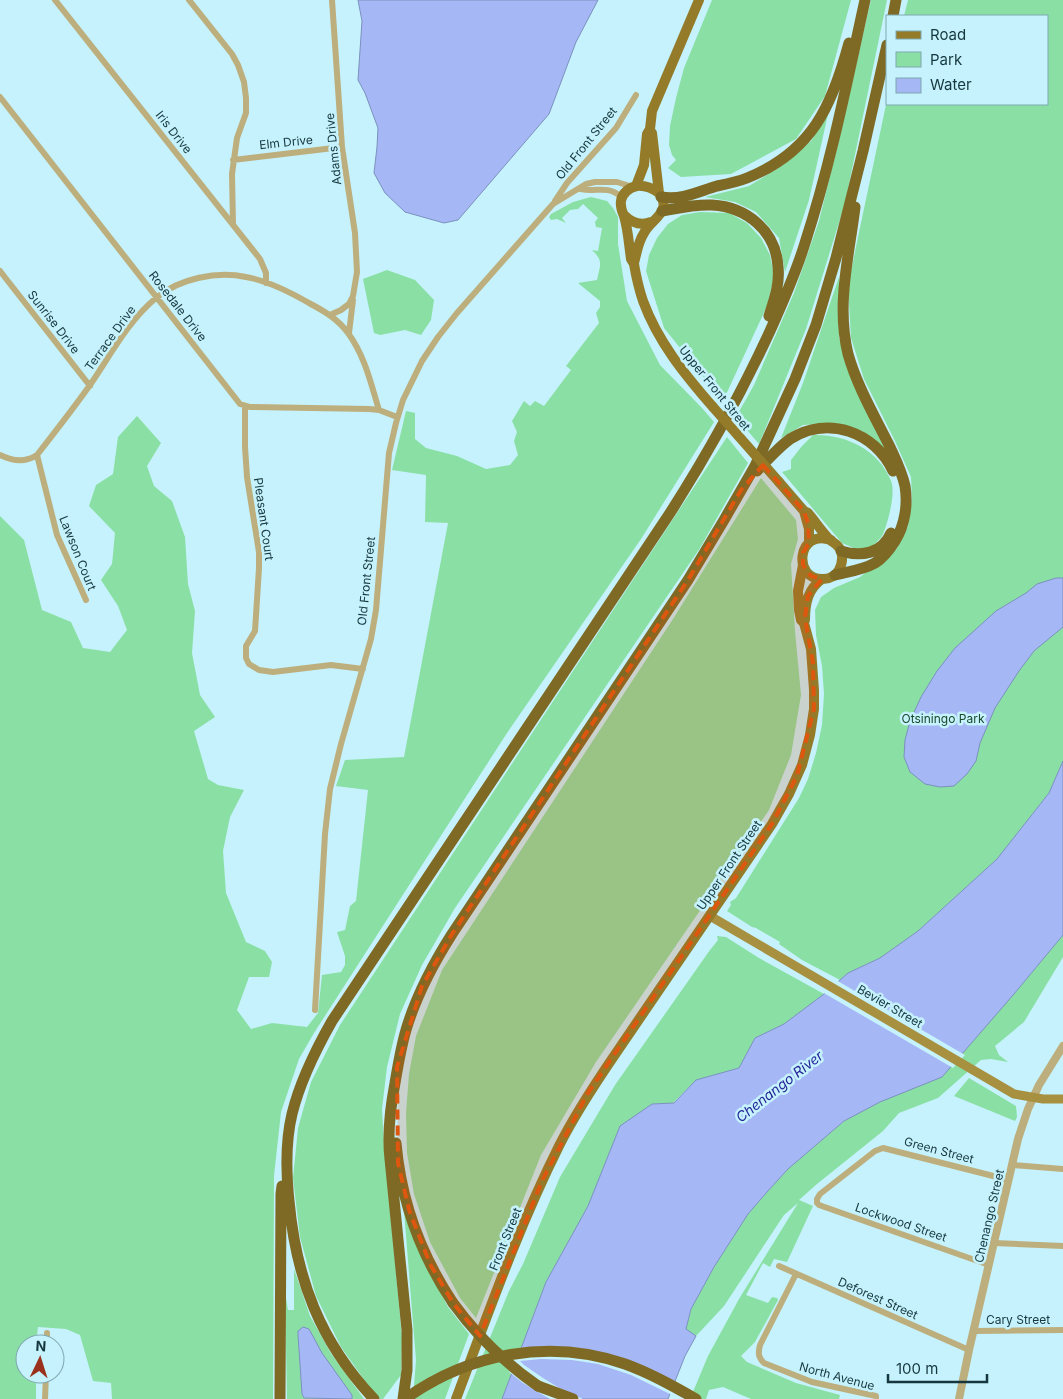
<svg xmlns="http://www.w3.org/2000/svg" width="1063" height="1399" font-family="Inter,sans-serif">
  <rect width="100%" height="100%" fill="#c5f2fc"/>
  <path fill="#8ae0a4" d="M 712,0 L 851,0 L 825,96 L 796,139 L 731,174 L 681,177 L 668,168 L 676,160 L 672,155 L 669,145 L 670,126 L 676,98 L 684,68 Z
    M 871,0 L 887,0 L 845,203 L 806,329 L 759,444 L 736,417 L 754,385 L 794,293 L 819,221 L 840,136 Z
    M 908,0 L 1063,0 L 1063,761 L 1049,793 L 997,859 L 918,931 L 880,958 L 848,973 L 840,980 L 802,960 L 779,944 L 780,942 L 756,928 L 752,927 L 727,911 L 731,905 L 730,902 L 736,898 L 799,798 L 808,779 L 816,753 L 822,725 L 824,694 L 822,666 L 816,635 L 815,610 L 821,597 L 834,588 L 860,577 L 897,548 L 908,526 L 912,499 L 911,477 L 895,441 L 864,379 L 851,338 L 848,286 L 858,237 L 887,100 L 887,104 L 1047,104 L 1047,16 L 904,16 Z
    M 828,114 L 809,200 L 785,272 L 779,238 L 756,212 L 735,202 L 705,197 L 749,186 L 783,165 L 811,141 Z
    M 591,197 L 607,201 L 613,208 L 618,217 L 618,244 L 627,301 L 660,365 L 702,408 L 714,422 L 641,539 L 507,733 L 314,1033 L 299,1059 L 281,1112 L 274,1176 L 273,1399 L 112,1399 L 111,1383 L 93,1381 L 80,1335 L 66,1329 L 38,1327 L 36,1344 L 25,1344 L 25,1374 L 36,1374 L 36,1399 L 0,1399 L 0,516 L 24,540 L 42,610 L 71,622 L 83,648 L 110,652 L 127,630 L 118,606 L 101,580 L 112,564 L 115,533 L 89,506 L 96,485 L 113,474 L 118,437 L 137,416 L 161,443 L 147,466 L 154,486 L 172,501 L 185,537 L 188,584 L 195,611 L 192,653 L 200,695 L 215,717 L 194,731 L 208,779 L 218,785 L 244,790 L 230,817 L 223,851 L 226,893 L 246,942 L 265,951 L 272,962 L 269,977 L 249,977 L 237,1010 L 251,1029 L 272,1023 L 307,1027 L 318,1013 L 322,975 L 341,972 L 345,965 L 345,956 L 337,932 L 345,930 L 350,906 L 356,901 L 368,790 L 336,786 L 345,760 L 404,757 L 448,523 L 425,522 L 426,475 L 392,470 L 406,411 L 415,413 L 415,439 L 426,448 L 457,456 L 486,469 L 510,465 L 518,455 L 514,441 L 517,432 L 512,421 L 524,401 L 530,406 L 535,401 L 544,406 L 571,370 L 566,366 L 599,323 L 596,313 L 600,307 L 600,301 L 578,283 L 597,280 C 600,265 604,261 592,250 L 598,251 L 602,228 L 596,227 L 595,222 L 598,218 L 583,204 L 578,209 L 570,210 L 562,218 L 566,223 L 557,219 L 551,220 L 549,217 L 551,214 L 573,202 Z
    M 700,212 L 729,213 L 747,223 L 761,238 L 770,255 L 774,276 L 767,306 L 723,401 L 664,328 L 646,271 L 649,255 L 657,238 L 668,224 L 682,215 Z
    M 387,270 L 415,280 L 434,300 L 431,320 L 421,335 L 405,330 L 380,335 L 374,333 L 363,279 Z
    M 839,277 L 839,337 L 847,367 L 885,449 L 862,431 L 835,423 L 803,425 L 781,438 L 803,383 Z
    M 813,435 C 846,434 879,450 891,481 C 896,492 888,523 883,534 C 881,539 874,544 870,548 L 856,549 L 842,543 L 782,472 L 791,469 L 791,460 L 802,446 Z
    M 727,437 L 748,463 L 700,548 L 455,908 L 422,965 L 400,1014 L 387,1067 L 382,1109 L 384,1144 L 402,1338 L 401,1375 L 383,1399 L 380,1399 L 365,1381 L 341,1347 L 316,1296 L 300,1237 L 293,1178 L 298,1128 L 311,1082 L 340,1025 Z
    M 761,478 L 796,520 L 798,539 L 791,564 L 795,631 L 801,695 L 791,755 L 769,810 L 596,1062 L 541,1155 L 476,1318 L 460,1298 L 430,1242 L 414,1194 L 407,1153 L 406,1113 L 409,1074 L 416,1036 L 442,970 L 673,619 Z
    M 1063,935 L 1063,957 L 1024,1022 L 995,1046 L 999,1055 L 1008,1062 L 991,1059 L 981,1060 L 938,1098 L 899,1113 L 883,1131 L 817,1184 L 799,1200 L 813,1206 L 787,1262 L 774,1259 L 770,1267 L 763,1263 L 746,1295 L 768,1303 L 772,1297 L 777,1298 L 778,1300 L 755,1342 L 741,1356 L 747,1362 L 796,1383 L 840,1395 L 839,1399 L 751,1399 L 723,1387 L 709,1390 L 706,1399 L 690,1399 L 708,1356 L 739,1299 L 798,1203 L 784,1215 L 724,1306 L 696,1336 L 686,1329 L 691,1309 L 714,1267 L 748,1214 L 767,1192 L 788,1169 L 844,1121 L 880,1102 L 1014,994 Z
    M 717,936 L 726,937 L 759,958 L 824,994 L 784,1024 L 755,1038 L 739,1068 L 696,1080 L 673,1103 L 652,1104 L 620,1126 L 588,1206 L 546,1282 L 502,1399 L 465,1399 L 509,1291 L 523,1264 L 560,1177 L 615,1085 L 710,950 L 718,940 Z
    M 969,1078 L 1016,1106 L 1017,1117 L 1015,1121 L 954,1096 Z
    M 404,1211 L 421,1255 L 448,1307 L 469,1334 L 445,1399 L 413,1399 L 416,1360 Z
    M 294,1269 L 310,1316 L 332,1355 L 364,1399 L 287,1399 L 285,1292 L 288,1310 L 294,1310 Z"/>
  <path fill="#a6b7f5" stroke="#7b91be" d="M 358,0 L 598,0 L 576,42 L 549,114 L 458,220 L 444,223 L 405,212 L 385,193 L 374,173 L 377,147 L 378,128 L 365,93 L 358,80 L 362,21 Z
    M 1056,578 L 1063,578 L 1063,627 L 1034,651 L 1019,671 L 995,708 L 980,743 L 976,761 L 967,774 L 954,786 L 940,787 L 925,784 L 910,772 L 904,757 L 905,740 L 910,721 L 921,697 L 937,671 L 955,648 L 996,611 L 1026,593 L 1037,584 Z
    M 1063,761 L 1063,935 L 1014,994 L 942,1077 L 880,1102 L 844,1121 L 788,1169 L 767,1192 L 748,1214 L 714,1267 L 691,1309 L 686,1329 L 696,1336 L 685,1356 L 668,1399 L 502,1399 L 546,1282 L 588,1206 L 620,1126 L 652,1104 L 674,1103 L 696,1080 L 739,1068 L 755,1038 L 784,1024 L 824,994 L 848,973 L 880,958 L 918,931 L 997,859 L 1049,793 Z
    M 303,1327 L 309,1329 L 322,1353 L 352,1395 L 352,1399 L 304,1398 L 302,1394 L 298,1335 L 298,1331 Z"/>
  <path fill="#c5f2fc" d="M 836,980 L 965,1055 L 953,1068 L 822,992 Z
    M 555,1347 L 677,1383 L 672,1395 L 631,1375 L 598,1364 L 572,1360 L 541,1359 L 520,1361 L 524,1365 L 543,1378 L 561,1389 L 583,1399 L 550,1399 L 523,1383 L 509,1372 L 518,1348 Z"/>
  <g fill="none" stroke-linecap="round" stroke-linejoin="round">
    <path stroke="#bdae7d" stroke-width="6" d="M 55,0 L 260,259 L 266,273 L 266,283
      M 189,0 L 232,54 L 238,65 L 244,82 L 246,98 L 246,113 L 237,138 L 232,174 L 233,225
      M 0,97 L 240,404 L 250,407 L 369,409 L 379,410 L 397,417
      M 233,160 L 342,147
      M 581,189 C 596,193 605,184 622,197
      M 555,201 L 567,183 L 616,128 L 636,95
      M 0,271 L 90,386
      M 330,315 L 341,310 L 349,304 L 353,296 L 357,272 L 355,233 L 342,147 L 332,0
      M 349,333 L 353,300
      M 245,406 L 245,447 L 247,477 L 259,552 L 259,568 L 255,631 L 246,646 L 246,658 L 249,664 L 259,670 L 273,672 L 331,665 L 363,669
      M 0,455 C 12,461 25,463 37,455 C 55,432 73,409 90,385 C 110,356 128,321 156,298 C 180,278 217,271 246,277 C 269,281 290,292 309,303 C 324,311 338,319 348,333 C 365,356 371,384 379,410
      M 37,455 L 57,535 L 86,600
      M 315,1010 L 325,834 L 330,789 L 341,744 L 371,639 L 376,610 L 389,453 L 396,423 L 403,400 L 422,361 L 438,337 L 457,313 L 553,204 L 586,184 L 595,182 L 617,182 L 633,187
      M 1012,1165 L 1063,1169
      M 994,1243 L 1063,1246
      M 989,1265 L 819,1205 L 817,1203 L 817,1199 L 820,1194 L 875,1151 L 883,1148 L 1009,1180
      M 779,1266 L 969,1350
      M 796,1274 L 760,1345 C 758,1353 758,1357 764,1363 L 812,1382 L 876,1396 L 876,1399
      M 974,1331 L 1063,1330
      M 47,1344 L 47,1333
      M 45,1399 L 46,1374"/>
    <path stroke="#bdae7d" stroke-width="8" d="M 959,1399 L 969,1350 L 1018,1139 L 1028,1109 L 1039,1085 L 1063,1046"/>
    <path stroke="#a89041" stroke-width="9" d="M 710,916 L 1014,1094 L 1043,1099 L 1063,1099"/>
    <path stroke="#937b2a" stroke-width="10" d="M 636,186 L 644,165 L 647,134 L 650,129 L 652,111 L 699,0
      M 659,193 C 652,188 646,185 637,186 C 630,187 622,193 621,201 C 620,207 622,211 624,216 C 628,229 629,245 631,259 L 634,264 C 636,276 639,289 643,301 C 658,342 685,375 713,407
      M 624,215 C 632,223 641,226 651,222
      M 634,263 C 637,252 638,242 644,233 C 651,219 673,212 659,193 L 652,133
      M 779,482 L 804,511 L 808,513 C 815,521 822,532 830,540 C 834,543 839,545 841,551 C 843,557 842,564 839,570 C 836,575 830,579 823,579 C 792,580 797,528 831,540
      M 804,511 L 809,529 L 809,543
      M 805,620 C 805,603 808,589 822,579
      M 456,1399 C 488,1314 518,1228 559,1146 C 574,1116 593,1087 612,1059 L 772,824 L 789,794 L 802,765 L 810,735 L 814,709 L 814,690 L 811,649 L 804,623 L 801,620 L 799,610 L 798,591 L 803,565"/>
    <path stroke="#7e6a25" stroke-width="11" d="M 893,16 L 896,0
      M 661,197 C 683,200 697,192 717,186 C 727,184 737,182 747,178 C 812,152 832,106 849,43
      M 662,211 C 679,208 695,204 712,205 C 747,207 776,231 778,267 C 780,284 774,300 769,316
      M 757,471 C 767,460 778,448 790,439 C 828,415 875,432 893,471
      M 841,551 C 861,557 882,554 891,533
      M 835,575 C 847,572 863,570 875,563 C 883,558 890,549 895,541 C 905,525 908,504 905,486 C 902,472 896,460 890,447 C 875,417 857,386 848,354 C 836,305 849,256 855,207
      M 396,1143 C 401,1201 421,1255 453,1303
      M 538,1386 L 573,1399
      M 280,1399 L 281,1194 L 282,1186
      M 374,1399 C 320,1342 296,1278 289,1201 C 286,1172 285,1143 292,1114 C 300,1081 315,1051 332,1021 L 670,513 C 707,455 741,394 770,331 C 783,302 796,273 805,243 C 831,163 847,82 865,0
      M 403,1399 L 407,1370 L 407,1330 L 390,1159 C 387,1133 390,1109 395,1083 C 398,1065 401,1047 406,1030 C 416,996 433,964 452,934 L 688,580 L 724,520 L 755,466 L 795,379 L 816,325 L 836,258 L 863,151 L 887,45"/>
    <path stroke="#937b2a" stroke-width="10" d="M 713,407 L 779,482"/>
    <path stroke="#7e6a25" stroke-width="11" d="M 453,1303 C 477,1336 505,1363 538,1386
      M 405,1399 C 469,1353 550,1338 625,1364 C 650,1373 673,1386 696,1399"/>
  </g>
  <path fill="#de570e" fill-opacity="0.2" stroke="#de570e" stroke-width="4" stroke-dasharray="10 6" stroke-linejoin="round" d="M 763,465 L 804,511 L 808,523 L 809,543 L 803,553 L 803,565 L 811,576 L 822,579 L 808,596 L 805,618 L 813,663 L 814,709 L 797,776 L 772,824 L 588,1093 L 542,1181 L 480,1336 L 453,1303 L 430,1264 L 409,1210 L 398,1163 L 397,1067 L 422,986 L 452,934 L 688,580 L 741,490 Z"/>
  <g text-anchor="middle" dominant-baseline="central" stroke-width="5" stroke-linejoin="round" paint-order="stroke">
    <g font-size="12" fill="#16373e" stroke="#c5f2fc">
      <text transform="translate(174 132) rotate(52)">Iris Drive</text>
      <text transform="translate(286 142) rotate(-6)">Elm Drive</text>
      <text transform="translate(586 143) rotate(-51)">Old Front Street</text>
      <text transform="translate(333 149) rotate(-96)">Adams Drive</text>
      <text transform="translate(178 306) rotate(52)">Rosedale Drive</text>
      <text transform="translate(54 322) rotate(52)">Sunrise Drive</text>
      <text transform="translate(110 338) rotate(-54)">Terrace Drive</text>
      <text transform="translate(715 388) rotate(51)">Upper Front Street</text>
      <text transform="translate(264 519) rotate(82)">Pleasant Court</text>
      <text transform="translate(78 553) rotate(68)">Lawson Court</text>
      <text transform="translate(366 581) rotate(-84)">Old Front Street</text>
      <text transform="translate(729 865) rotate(-56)">Upper Front Street</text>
      <text transform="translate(890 1006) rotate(30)">Bevier Street</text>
      <text transform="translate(939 1150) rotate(15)">Green Street</text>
      <text transform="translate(989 1216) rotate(-77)">Chenango Street</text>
      <text transform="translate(901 1222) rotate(19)">Lockwood Street</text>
      <text transform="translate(505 1239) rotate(-68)">Front Street</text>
      <text transform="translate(878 1298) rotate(24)">Deforest Street</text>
      <text x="1018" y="1319">Cary Street</text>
      <text transform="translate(837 1376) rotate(15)">North Avenue</text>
    </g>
    <g font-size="12" fill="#1a492b" stroke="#c5f2fc">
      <text x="943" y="718">Otsiningo Park</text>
    </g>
    <g font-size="14" font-style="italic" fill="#252499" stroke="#c5f2fc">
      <text transform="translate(779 1086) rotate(-38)">Chenango River</text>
    </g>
  </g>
  <rect x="886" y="15" width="162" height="90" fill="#c5f2fc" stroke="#7fa7b0"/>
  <rect x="896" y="31" width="25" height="8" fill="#937b2a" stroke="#7fa7b0"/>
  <text x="930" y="40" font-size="15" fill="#16373e">Road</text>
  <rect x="896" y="52" width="25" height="15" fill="#8ae0a4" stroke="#7fa7b0"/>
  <text x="930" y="65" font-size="15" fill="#16373e">Park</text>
  <rect x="896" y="78" width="25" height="15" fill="#a6b7f5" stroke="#7fa7b0"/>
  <text x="930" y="90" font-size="15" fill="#16373e">Water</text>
  <g transform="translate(40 1359) rotate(4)"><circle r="24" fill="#c5f2fc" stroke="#7fa7b0"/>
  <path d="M0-4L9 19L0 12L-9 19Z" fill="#9a311c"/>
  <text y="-8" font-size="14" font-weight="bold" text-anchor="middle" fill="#16373e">N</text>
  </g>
  <path d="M888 1374v8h99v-8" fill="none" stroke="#16373e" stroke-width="2.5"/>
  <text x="896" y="1374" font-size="15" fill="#16373e" stroke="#c5f2fc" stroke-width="4" paint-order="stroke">100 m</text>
</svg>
